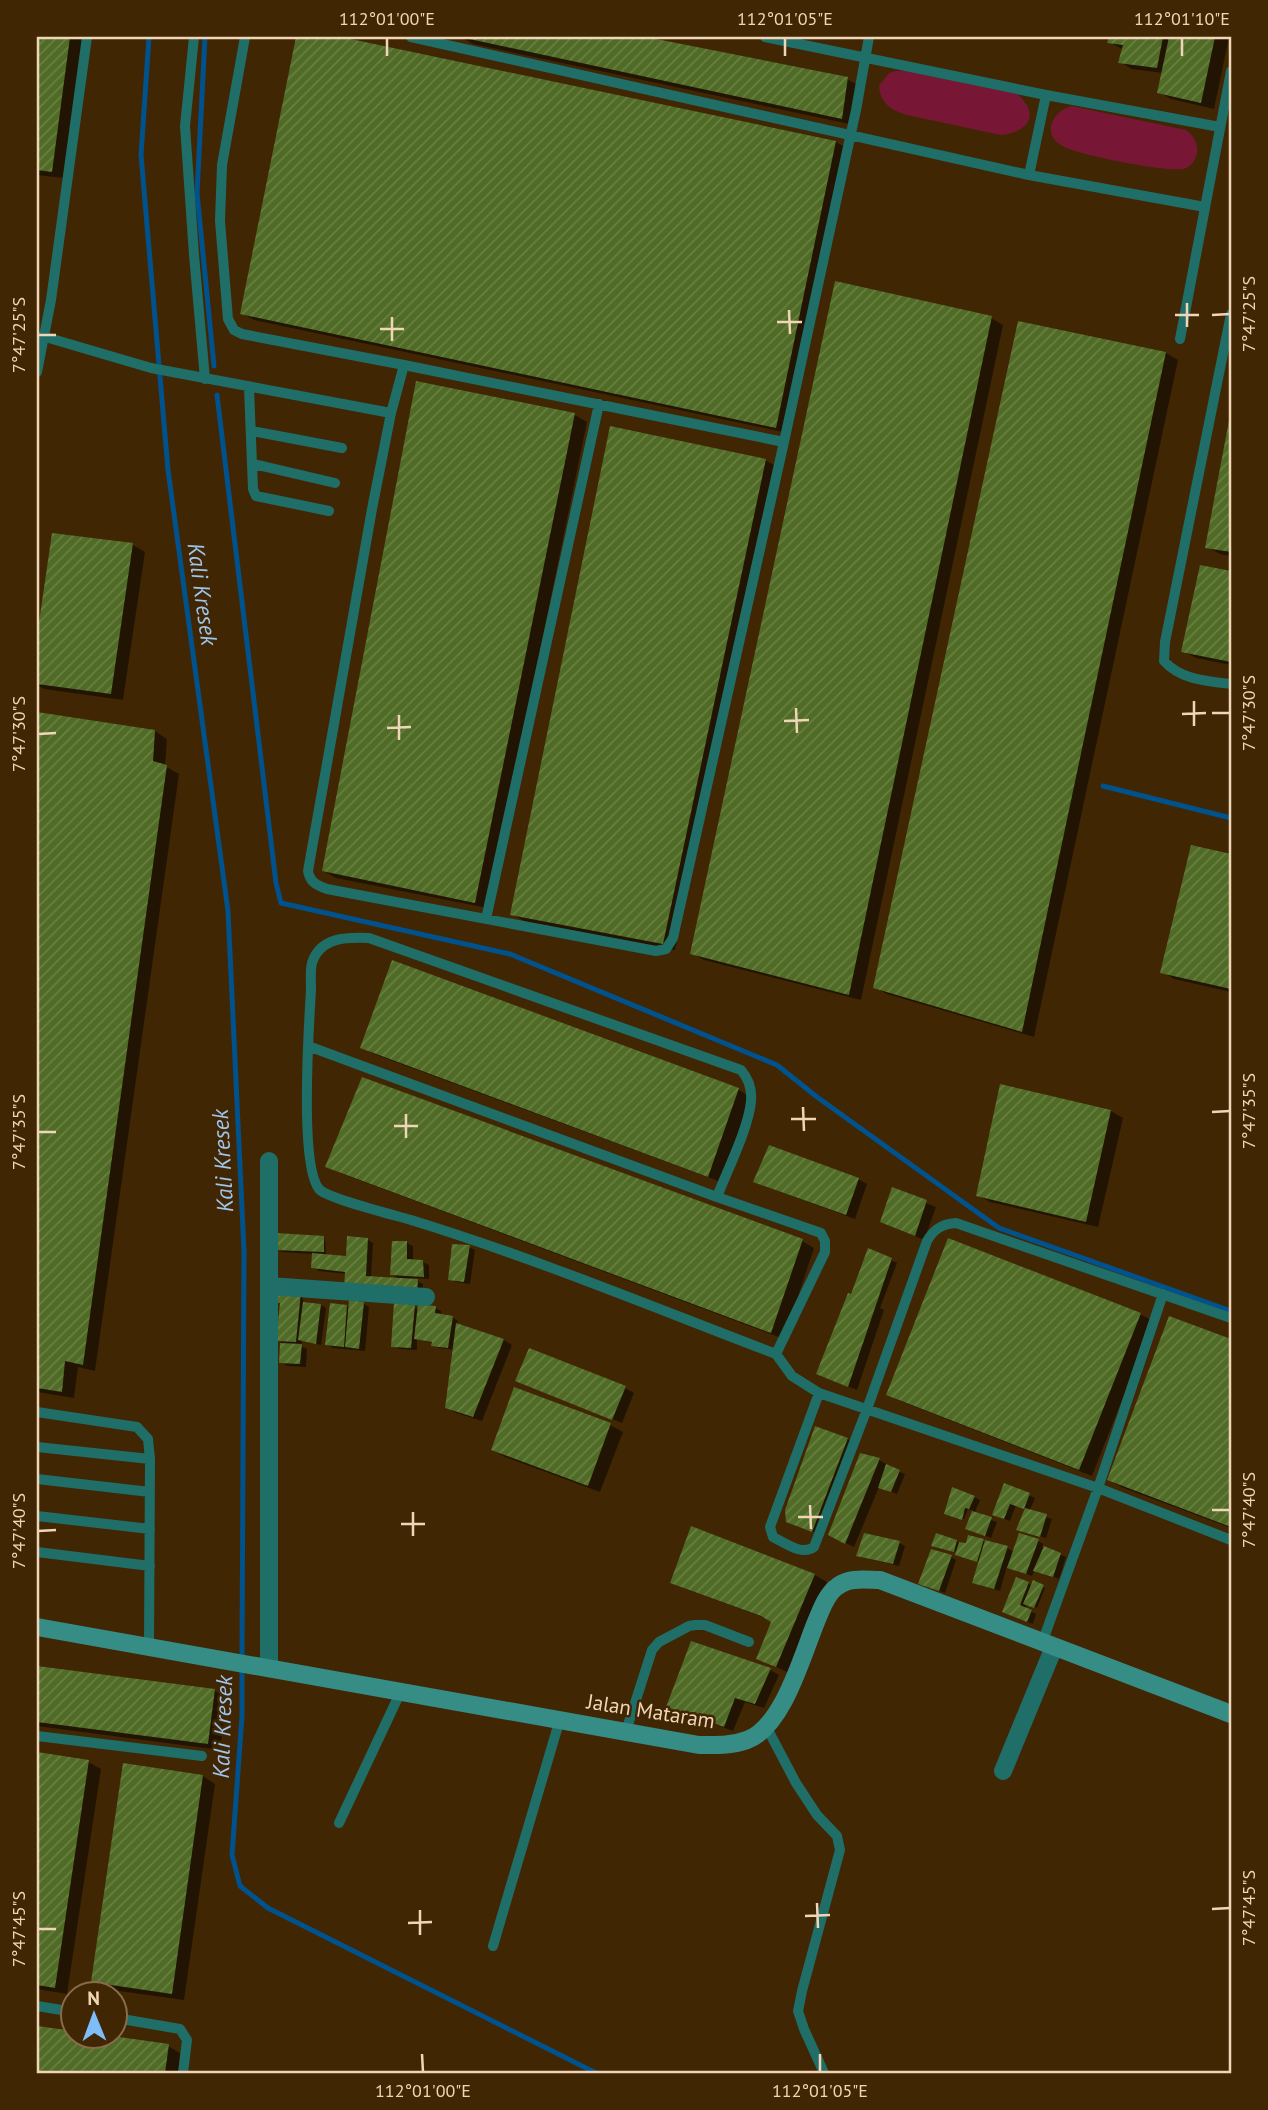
<svg xmlns="http://www.w3.org/2000/svg" width="1268" height="2110" font-family="'PT Sans',sans-serif">
  <defs>
    <pattern id="building-hatch" width="6" height="6" patternUnits="userSpaceOnUse" patternTransform="scale(1.75)"><rect width="6" height="6" fill="#4f6b26"/><path d="M-1 1l2-2M0 6l6-6M5 7l2-2" fill="none" stroke="#697f43"/></pattern>
  </defs>
  <rect width="100%" height="100%" fill="#412604"/>
  <path fill="#781735" d="M 896,71 L 906,71 L 1017,94 C 1041,115 1028,132 1001,135 L 907,115 C 891,110 881,104 879,86 L 889,73 Z
    M 1071,106 L 1186,130 C 1194,136 1198,143 1197,153 C 1195,161 1191,167 1183,169 C 1166,172 1075,155 1061,145 C 1042,133 1052,112 1071,106 Z"/>
  <path fill="#0007" d="M 37,37 L 83,37 L 64,178 L 37,175 Z
    M 297,37 L 332,37 L 836,142 L 848,149 L 788,433 L 254,320 L 242,313 Z
    M 461,37 L 637,37 L 847,79 L 859,86 L 854,125 L 473,44 Z
    M 1111,37 L 1229,37 L 1214,109 L 1171,99 L 1159,92 L 1163,73 L 1132,69 L 1120,62 L 1124,50 L 1109,42 Z
    M 991,318 L 1003,325 L 861,1000 L 704,960 L 692,953 Z
    M 1166,353 L 1178,360 L 1034,1037 L 887,994 L 874,987 Z
    M 575,415 L 587,422 L 487,908 L 336,878 L 324,871 Z
    M 1231,418 L 1231,556 L 1220,554 L 1207,547 Z
    M 765,460 L 778,467 L 675,950 L 524,921 L 512,914 Z
    M 53,535 L 133,545 L 145,552 L 123,700 L 44,689 L 37,685 L 37,648 Z
    M 1201,567 L 1231,572 L 1231,665 L 1196,658 L 1183,651 Z
    M 37,714 L 155,731 L 167,739 L 165,766 L 179,774 L 95,1371 L 78,1367 L 74,1398 L 37,1392 Z
    M 1192,847 L 1231,856 L 1231,992 L 1174,979 L 1162,972 Z
    M 393,962 L 739,1090 L 751,1097 L 721,1182 L 374,1054 L 362,1047 Z
    M 1111,1111 L 1123,1118 L 1098,1227 L 990,1202 L 978,1195 Z
    M 328,1166 L 802,1241 L 814,1248 L 784,1339 L 340,1173 Z
    M 858,1179 L 867,1184 L 855,1219 L 764,1186 Z
    M 893,1190 L 936,1207 L 924,1240 L 882,1222 Z
    M 323,1238 L 325,1239 L 326,1256 L 348,1258 L 368,1240 L 373,1243 L 371,1278 L 401,1280 L 391,1274 L 407,1243 L 413,1246 L 413,1261 L 423,1262 L 429,1265 L 429,1279 L 412,1278 L 423,1284 L 422,1297 L 347,1274 L 319,1271 L 313,1267 L 313,1254 L 282,1252 L 276,1249 Z
    M 469,1247 L 475,1250 L 470,1284 L 456,1282 L 450,1279 Z
    M 869,1250 L 897,1263 L 880,1308 L 884,1310 L 857,1390 L 818,1374 L 852,1296 Z
    M 303,1295 L 303,1304 L 321,1305 L 326,1308 L 321,1345 L 302,1340 L 301,1346 L 307,1349 L 306,1367 L 287,1366 L 281,1362 L 282,1343 L 278,1340 L 282,1303 L 278,1302 Z
    M 363,1303 L 369,1307 L 365,1351 L 333,1348 L 327,1344 L 346,1306 L 350,1308 Z
    M 414,1307 L 420,1310 L 435,1308 L 441,1311 L 441,1316 L 452,1317 L 458,1321 L 457,1325 L 504,1340 L 512,1345 L 482,1421 L 456,1413 L 447,1408 L 455,1350 L 439,1348 L 433,1343 L 417,1339 L 417,1350 L 399,1349 L 393,1346 Z
    M 1140,1314 L 1153,1321 L 1092,1476 L 900,1401 L 888,1394 Z
    M 1170,1318 L 1231,1341 L 1231,1528 L 1121,1487 L 1109,1480 Z
    M 526,1385 L 625,1388 L 634,1393 L 622,1423 Z
    M 610,1425 L 623,1432 L 600,1492 L 505,1457 L 493,1450 Z
    M 816,1429 L 848,1439 L 856,1445 L 822,1535 L 797,1526 Z
    M 879,1460 L 888,1465 L 887,1467 L 905,1474 L 897,1494 L 879,1487 L 854,1547 L 839,1540 Z
    M 1005,1485 L 1035,1498 L 1029,1512 L 1052,1519 L 1046,1538 L 1024,1532 L 1026,1509 L 1016,1505 L 1010,1521 L 999,1517 Z
    M 974,1497 L 980,1500 L 974,1514 L 997,1522 L 991,1538 L 967,1528 L 974,1511 L 968,1509 L 964,1519 L 948,1515 Z
    M 692,1528 L 815,1575 L 827,1582 L 789,1673 L 758,1658 L 773,1621 L 681,1587 Z
    M 937,1535 L 968,1545 L 970,1537 L 1007,1548 L 1014,1552 L 1038,1541 L 1043,1544 L 1042,1547 L 1066,1557 L 1059,1579 L 1035,1569 L 1032,1576 L 1007,1566 L 1000,1591 L 980,1585 L 980,1562 L 963,1557 L 958,1552 L 935,1546 Z
    M 899,1543 L 905,1546 L 899,1566 L 864,1558 L 858,1555 Z
    M 951,1557 L 956,1560 L 945,1593 L 926,1586 Z
    M 1028,1583 L 1032,1586 L 1033,1583 L 1045,1588 L 1037,1608 L 1027,1604 L 1025,1609 L 1036,1614 L 1033,1624 L 1010,1615 Z
    M 37,1667 L 215,1691 L 227,1698 L 220,1750 L 37,1726 Z
    M 770,1670 L 779,1675 L 764,1708 L 745,1702 L 733,1731 L 677,1711 L 668,1706 Z
    M 37,1754 L 88,1762 L 101,1769 L 67,1994 L 37,1989 Z
    M 124,1765 L 203,1776 L 215,1784 L 184,2000 L 105,1989 L 93,1982 Z
    M 37,2028 L 74,2033 L 74,2036 L 168,2046 L 180,2053 L 178,2073 L 37,2073 Z"/>
  <g fill="none" stroke-linecap="round" stroke-linejoin="round">
    <path stroke="#00528c" stroke-width="5" d="M 149,37 L 141,155 L 168,470 L 228,911 L 244,1251 L 242,1659
      M 205,37 L 197,193 L 214,366
      M 217,395 L 276,883 L 281,903 L 510,954 L 777,1065 L 817,1097 L 999,1228 L 1231,1311
      M 1103,786 L 1231,818
      M 242,1668 L 242,1716 L 232,1855 L 240,1886 L 268,1908 L 596,2073"/>
  </g>
  <path fill="url(#building-hatch)" d="M 37,37 L 70,37 L 52,172 L 37,170 Z
    M 296,37 L 341,37 L 836,141 L 776,428 L 240,314 Z
    M 460,37 L 646,37 L 848,77 L 842,119 Z
    M 1109,37 L 1163,37 L 1157,68 L 1118,63 L 1123,45 L 1107,43 Z
    M 1169,37 L 1215,37 L 1201,103 L 1157,93 Z
    M 835,281 L 992,316 L 849,995 L 690,954 Z
    M 1018,321 L 1166,352 L 1022,1032 L 873,988 Z
    M 416,381 L 575,413 L 475,903 L 322,871 Z
    M 1230,415 L 1231,415 L 1231,552 L 1205,548 Z
    M 610,426 L 766,459 L 663,944 L 510,915 Z
    M 52,533 L 133,543 L 111,694 L 37,684 L 37,636 Z
    M 1200,565 L 1231,571 L 1231,662 L 1181,652 Z
    M 37,712 L 155,730 L 153,761 L 167,765 L 83,1365 L 65,1361 L 62,1392 L 37,1388 Z
    M 1191,845 L 1231,854 L 1231,989 L 1160,973 Z
    M 392,960 L 739,1088 L 708,1177 L 360,1048 Z
    M 362,1077 L 803,1239 L 771,1333 L 325,1167 Z
    M 1000,1084 L 1111,1110 L 1086,1222 L 976,1196 Z
    M 769,1145 L 859,1178 L 846,1215 L 753,1182 Z
    M 892,1187 L 927,1200 L 915,1236 L 880,1222 Z
    M 276,1233 L 324,1236 L 324,1252 L 274,1250 Z
    M 347,1236 L 368,1238 L 366,1276 L 418,1279 L 417,1294 L 344,1289 L 345,1272 L 311,1268 L 312,1253 L 346,1256 Z
    M 948,1238 L 1141,1313 L 1079,1470 L 886,1395 Z
    M 392,1241 L 407,1241 L 407,1259 L 423,1260 L 424,1277 L 390,1275 Z
    M 452,1244 L 470,1245 L 464,1282 L 448,1280 Z
    M 868,1248 L 892,1258 L 848,1387 L 816,1374 L 848,1293 L 851,1294 Z
    M 277,1289 L 301,1292 L 296,1342 L 276,1341 L 280,1303 L 276,1303 Z
    M 349,1300 L 364,1302 L 359,1349 L 345,1347 Z
    M 303,1302 L 321,1304 L 316,1344 L 298,1340 Z
    M 394,1302 L 415,1305 L 411,1348 L 391,1347 Z
    M 330,1303 L 347,1305 L 344,1347 L 325,1345 Z
    M 418,1304 L 436,1306 L 435,1313 L 453,1316 L 448,1348 L 431,1346 L 432,1342 L 414,1339 Z
    M 1169,1316 L 1231,1339 L 1231,1527 L 1107,1480 Z
    M 456,1323 L 504,1339 L 473,1417 L 445,1408 Z
    M 280,1343 L 302,1344 L 300,1364 L 279,1363 Z
    M 529,1348 L 626,1386 L 612,1420 L 515,1381 Z
    M 514,1387 L 611,1423 L 588,1486 L 491,1450 Z
    M 815,1426 L 848,1438 L 812,1532 L 786,1522 L 785,1510 Z
    M 860,1453 L 880,1458 L 845,1544 L 828,1535 Z
    M 886,1464 L 900,1470 L 891,1492 L 878,1488 Z
    M 1004,1483 L 1030,1493 L 1024,1509 L 1010,1504 L 1004,1519 L 992,1515 Z
    M 952,1487 L 975,1496 L 969,1509 L 965,1508 L 962,1520 L 944,1514 Z
    M 1025,1508 L 1047,1514 L 1040,1537 L 1016,1530 Z
    M 972,1511 L 992,1517 L 985,1536 L 965,1529 Z
    M 691,1526 L 815,1574 L 776,1667 L 756,1659 L 771,1622 L 761,1616 L 670,1583 Z
    M 864,1533 L 900,1541 L 893,1564 L 856,1556 Z
    M 936,1533 L 957,1540 L 954,1552 L 931,1546 Z
    M 1019,1533 L 1039,1539 L 1026,1574 L 1007,1568 Z
    M 968,1535 L 984,1539 L 977,1562 L 955,1555 L 959,1542 L 966,1543 Z
    M 985,1540 L 1008,1546 L 994,1589 L 972,1583 Z
    M 1044,1546 L 1061,1553 L 1053,1577 L 1033,1571 Z
    M 931,1549 L 952,1555 L 939,1591 L 918,1584 Z
    M 1016,1577 L 1029,1582 L 1020,1605 L 1032,1610 L 1027,1622 L 1002,1612 Z
    M 1033,1580 L 1044,1585 L 1034,1608 L 1023,1604 Z
    M 691,1641 L 771,1668 L 755,1704 L 735,1698 L 724,1727 L 666,1707 Z
    M 37,1666 L 215,1689 L 208,1744 L 37,1722 Z
    M 37,1752 L 89,1760 L 55,1988 L 37,1985 Z
    M 123,1763 L 203,1775 L 172,1994 L 91,1982 Z
    M 37,2026 L 74,2031 L 74,2036 L 112,2036 L 169,2044 L 165,2073 L 37,2073 Z"/>
  <g fill="none" stroke-linecap="round" stroke-linejoin="round">
    <path stroke="#206e68" stroke-width="10" d="M 194,37 L 185,126 L 194,255 L 205,379
      M 245,37 L 222,165 L 220,221 L 228,319 L 234,330 L 242,334 L 404,365 L 391,413 L 372,509 L 308,871 C 310,882 316,885 327,889 L 656,951 L 666,949 L 673,938 L 784,442 L 856,110 L 869,37
      M 411,37 L 1029,175 L 1205,207
      M 765,37 L 1046,95 L 1220,127
      M 1029,175 L 1046,95
      M 1231,314 L 1165,642 L 1164,661 C 1181,680 1207,681 1231,684
      M 42,336 L 151,368 L 391,413
      M 1180,339 L 1231,71
      M 404,365 L 784,442
      M 37,372 L 51,300 L 87,37
      M 249,388 L 253,489 L 256,496 L 329,511
      M 252,431 L 342,448
      M 254,464 L 335,483
      M 486,919 L 599,404
      M 308,1046 L 717,1197 L 821,1233 L 825,1241 L 825,1252 L 776,1354
      M 717,1197 C 727,1171 749,1127 751,1101 C 752,1089 749,1079 741,1070 L 369,938 C 347,937 320,937 312,963 C 310,971 311,982 311,990 C 309,1024 299,1169 320,1190 C 330,1199 394,1215 411,1220 C 535,1258 655,1308 776,1354 L 792,1376 L 819,1393 L 1098,1488 L 1231,1540
      M 819,1393 L 770,1527 L 773,1537 C 785,1543 802,1556 814,1547 L 867,1409 L 927,1241 C 934,1229 942,1224 956,1223 L 1231,1318
      M 37,1412 L 137,1427 L 148,1439 L 150,1459 L 149,1647
      M 37,1447 L 150,1459
      M 37,1479 L 150,1492
      M 37,1516 L 150,1529
      M 37,1552 L 150,1566
      M 1042,1643 L 1098,1488 L 1163,1294
      M 767,1728 L 796,1783 L 817,1815 L 837,1836 L 840,1850 L 802,1991 L 798,2011 L 804,2029 L 824,2073
      M 626,1731 L 652,1650 L 659,1642 L 689,1626 L 695,1625 L 705,1625 L 749,1642
      M 37,1736 L 202,1756
      M 339,1823 L 401,1691
      M 493,1946 L 560,1719
      M 37,2006 L 74,2012
      M 116,2018 L 180,2029 L 187,2040 L 183,2073"/>
    <path stroke="#206e68" stroke-width="18" d="M 269,1161 L 269,1668
      M 269,1286 L 426,1297
      M 1003,1771 L 1054,1647"/>
    <path stroke="#358d86" stroke-width="18" d="M 37,1627 L 699,1745 C 715,1745 731,1746 747,1740 C 783,1727 802,1656 816,1622 C 821,1610 827,1593 838,1586 C 850,1577 866,1580 880,1580 L 1231,1714"/>
  </g>
  <path fill="none" stroke="#f1d5b7" stroke-width="2.5" d="M 387,38 L 387,56M 785,38 L 785,56M 1182,38 L 1182,56M 1187,303 L 1187,327M 789,310 L 790,334M 1175,315 L 1199,315M 1212,315 L 1230,314M 392,317 L 392,341M 777,322 L 802,322M 380,329 L 404,329M 38,335 L 56,335M 1194,701 L 1194,726M 796,708 L 797,733M 1212,713 L 1230,713M 1182,714 L 1206,713M 399,715 L 399,740M 784,721 L 809,720M 387,728 L 411,727M 38,734 L 56,733M 803,1107 L 804,1131M 1212,1112 L 1230,1111M 406,1114 L 406,1138M 791,1119 L 816,1119M 394,1126 L 418,1126M 38,1132 L 56,1132M 810,1505 L 811,1529M 1212,1510 L 1230,1510M 413,1512 L 413,1536M 798,1517 L 823,1517M 401,1524 L 425,1524M 38,1531 L 56,1530M 817,1903 L 818,1928M 1212,1909 L 1230,1908M 420,1910 L 420,1935M 805,1916 L 830,1915M 408,1923 L 432,1922M 38,1929 L 56,1929M 422,2054 L 423,2072M 820,2054 L 820,2072"/>
  <g text-anchor="middle" dominant-baseline="central" stroke-width="5" stroke-linejoin="round" paint-order="stroke">
    <g font-size="21" fill="#f1d5b7" stroke="#412604">
      <text transform="translate(651 1711) rotate(9)">Jalan Mataram</text>
    </g>
    <g font-size="23" font-style="italic" fill="#9ec6ed" stroke="#412604">
      <text transform="translate(203 594) rotate(82)">Kali Kresek</text>
      <text transform="translate(222 1161) rotate(-93)">Kali Kresek</text>
      <text transform="translate(222 1727) rotate(-88)">Kali Kresek</text>
    </g>
  </g>
  <rect width="1268" height="2110" fill="none" stroke="#412604" stroke-width="77"/>
  <g transform="translate(94 2015) rotate(359)"><circle r="33" fill="#412604" stroke="#876c4c" stroke-width="2"/>
  <path d="M0-5L12 26L0 18L-12 26Z" fill="#7ebdf9"/>
  <text y="-10" font-size="19" font-weight="bold" text-anchor="middle" fill="#f1d5b7">N</text>
  </g>
  <rect x="38" y="38" width="1192" height="2034" fill="none" stroke="#f1d5b7" stroke-width="2.5"/>
  <g font-size="18" text-anchor="middle" fill="#f1d5b7">
    <text x="387" y="25">112°01'00"E</text>
    <text x="785" y="25">112°01'05"E</text>
    <text x="1182" y="25">112°01'10"E</text>
    <text transform="translate(1249 314) rotate(-90)" y="6">7°47'25"S</text>
    <text transform="translate(19 335) rotate(-90)" y="6">7°47'25"S</text>
    <text transform="translate(1249 713) rotate(-90)" y="6">7°47'30"S</text>
    <text transform="translate(19 734) rotate(-90)" y="6">7°47'30"S</text>
    <text transform="translate(1249 1111) rotate(-90)" y="6">7°47'35"S</text>
    <text transform="translate(19 1132) rotate(-90)" y="6">7°47'35"S</text>
    <text transform="translate(1249 1510) rotate(-90)" y="6">7°47'40"S</text>
    <text transform="translate(19 1531) rotate(-90)" y="6">7°47'40"S</text>
    <text transform="translate(1249 1908) rotate(-90)" y="6">7°47'45"S</text>
    <text transform="translate(19 1929) rotate(-90)" y="6">7°47'45"S</text>
    <text x="423" y="2097">112°01'00"E</text>
    <text x="820" y="2097">112°01'05"E</text>
  </g>
</svg>
